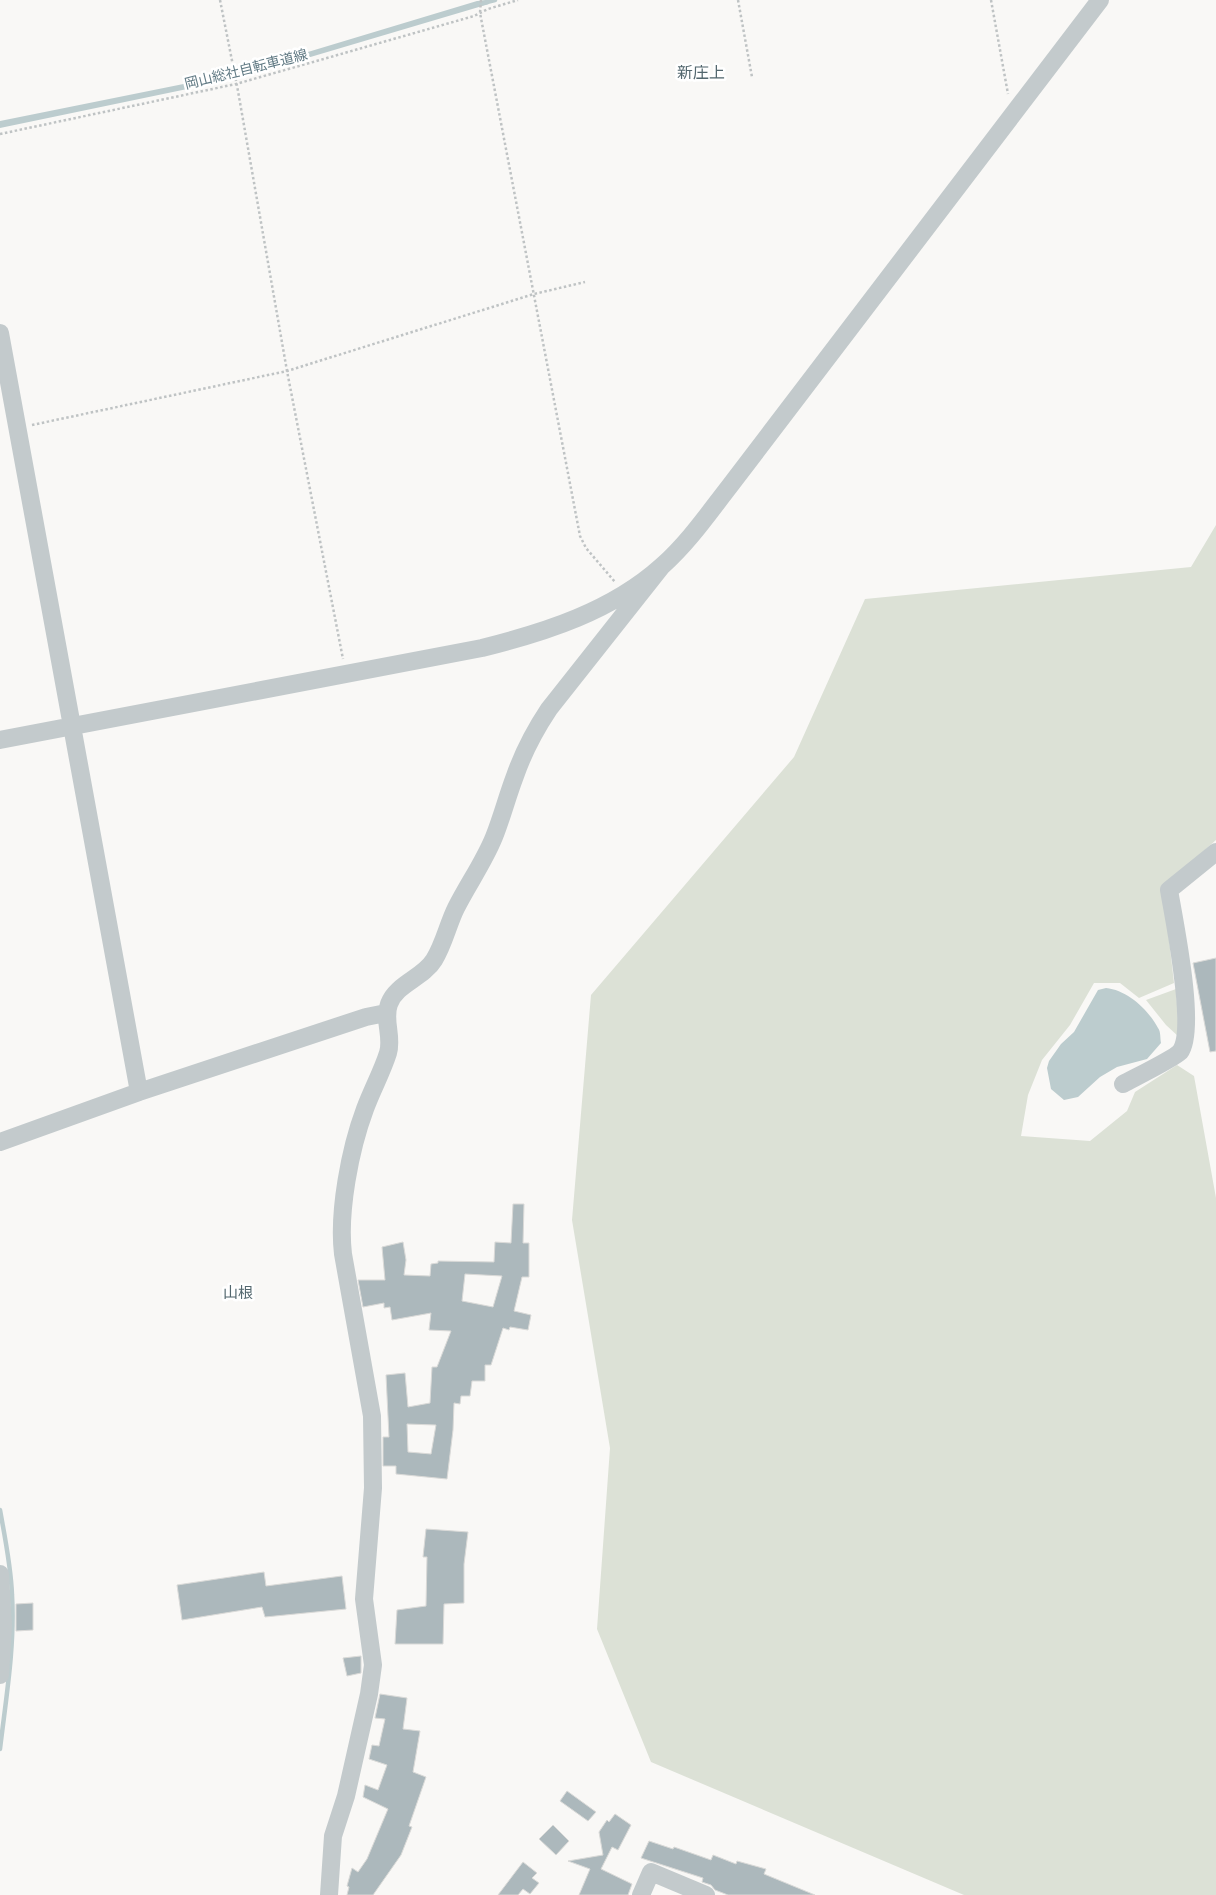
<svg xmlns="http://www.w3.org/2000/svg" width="1216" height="1895" font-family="'DejaVu Sans','Noto Sans JP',sans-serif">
  <rect width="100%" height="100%" fill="#f9f8f6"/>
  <path fill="#dce1d6" d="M 1216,525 L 1216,840 L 1163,887 L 1174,983 L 1139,998 L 1120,983 L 1094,983 L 1070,1025 L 1042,1060 L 1028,1095 L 1021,1136 L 1090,1141 L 1127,1111 L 1135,1092 L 1177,1065 L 1194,1076 L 1216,1198 L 1216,1895 L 964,1895 L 651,1762 L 597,1629 L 610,1448 L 572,1220 L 591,995 L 794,757 L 865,599 L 1191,567 Z
    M 1176,989 L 1179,1037 L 1166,1025 L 1146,1000 Z"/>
  <path fill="#bcccce" d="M 488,0 L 489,4 L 240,78 L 0,128 L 0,121 L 238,73 L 477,1 Z
    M 1106,988 C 1127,990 1148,1009 1158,1028 C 1161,1032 1160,1038 1161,1043 L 1147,1059 L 1117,1067 L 1100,1077 L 1078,1097 L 1064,1100 L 1051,1089 L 1047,1068 L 1049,1061 L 1061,1044 L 1074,1032 L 1098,990 Z"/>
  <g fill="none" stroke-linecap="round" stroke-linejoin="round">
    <path stroke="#bcccce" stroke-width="4.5" d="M 483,3 L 495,0
      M 0,1510 C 5,1538 11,1566 12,1595 C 15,1646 6,1698 0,1749"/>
  </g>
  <path fill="#acb8bc" stroke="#dadad8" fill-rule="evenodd" d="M 1216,958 L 1216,1051 L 1210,1052 L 1193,963 Z
    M 513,1204 L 524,1204 L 523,1243 L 529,1243 L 529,1277 L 522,1277 L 514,1311 L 531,1315 L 528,1330 L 510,1327 L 509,1330 L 503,1328 L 491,1365 L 485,1365 L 485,1381 L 472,1381 L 470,1396 L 461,1396 L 460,1404 L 454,1403 L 453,1430 L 447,1479 L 396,1474 L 396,1466 L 383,1466 L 383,1437 L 389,1437 L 386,1375 L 405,1373 L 408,1407 L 430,1403 L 432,1367 L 437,1367 L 451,1331 L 429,1330 L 431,1313 L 392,1320 L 390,1307 L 384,1308 L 384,1303 L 363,1307 L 358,1280 L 385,1280 L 382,1247 L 403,1242 L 406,1260 L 404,1275 L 430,1276 L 431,1264 L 438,1263 L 438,1261 L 494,1262 L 495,1242 L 511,1243 ZM 465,1274 L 502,1276 L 493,1307 L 462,1301 ZM 407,1424 L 436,1425 L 431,1454 L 408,1452 Z
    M 426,1529 L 468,1532 L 464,1564 L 464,1603 L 444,1604 L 443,1644 L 395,1644 L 397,1610 L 426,1606 L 427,1557 L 423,1557 Z
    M 264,1572 L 266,1586 L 342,1576 L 346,1609 L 265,1617 L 262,1607 L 182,1620 L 177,1585 Z
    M 33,1603 L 33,1630 L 16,1631 L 16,1604 Z
    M 361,1656 L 361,1673 L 347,1676 L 343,1658 Z
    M 380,1694 L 407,1698 L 403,1729 L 420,1731 L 413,1772 L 426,1777 L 409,1826 L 412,1827 L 401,1855 L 373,1895 L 347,1895 L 349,1887 L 347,1886 L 352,1868 L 358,1872 L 367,1859 L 388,1809 L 363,1797 L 365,1785 L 378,1790 L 387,1765 L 369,1759 L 372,1745 L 379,1746 L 385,1719 L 375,1718 Z
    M 567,1791 L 596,1812 L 588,1821 L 560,1801 Z
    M 615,1814 L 631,1825 L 618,1850 L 612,1847 L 601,1869 L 632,1884 L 628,1895 L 579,1895 L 590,1869 L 568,1861 L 603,1855 L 599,1832 L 607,1820 L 609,1822 Z
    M 553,1825 L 569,1841 L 556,1855 L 539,1839 Z
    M 649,1841 L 673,1849 L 674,1847 L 711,1860 L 713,1855 L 736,1864 L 737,1861 L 766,1869 L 764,1874 L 815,1895 L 728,1895 L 715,1890 L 711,1885 L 702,1882 L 703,1878 L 641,1858 Z
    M 523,1862 L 537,1873 L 532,1878 L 539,1883 L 530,1894 L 523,1889 L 518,1895 L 498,1895 Z"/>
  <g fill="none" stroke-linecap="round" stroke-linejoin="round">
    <path stroke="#bfc3c4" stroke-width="2.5" stroke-dasharray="2.5 2.5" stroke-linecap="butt" d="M 220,0 L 238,91 L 287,371 L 343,659
      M 481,0 L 480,13 L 580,536 L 586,548 L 615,582
      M 738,0 L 752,77
      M 991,0 L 1008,94
      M 0,134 L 236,84 L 474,16 L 488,9 L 518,0
      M 32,425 L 287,371 L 534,294 L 585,282"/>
    <path stroke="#c3cacc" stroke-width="18" d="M 0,333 L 139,1092
      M 0,740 L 482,648 C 546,632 612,611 662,566 C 688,543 708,514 729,487 L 1100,0
      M 1123,1084 C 1134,1078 1173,1059 1180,1052 C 1197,1030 1174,920 1169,890 L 1216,852
      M 0,1142 L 139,1092 L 366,1017 L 386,1013
      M 0,1574 L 3,1626 L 0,1675
      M 329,1895 L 333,1836 L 346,1796 L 369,1694 L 373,1665 L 364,1599 L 373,1488 L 372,1416 L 343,1254 C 338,1212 350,1149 365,1109 C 372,1090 382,1072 388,1053 C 393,1037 383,1020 389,1004 C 396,984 423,978 434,960 C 444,944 448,924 456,908 C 468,884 484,862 494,837 C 502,817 507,797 515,776 C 523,753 535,730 549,709 L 662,566
      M 641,1895 L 651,1872 L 706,1895"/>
  </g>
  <g text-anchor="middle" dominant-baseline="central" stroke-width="5" stroke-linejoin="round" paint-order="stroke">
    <g font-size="14" fill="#617a84" stroke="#fff">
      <text transform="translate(246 69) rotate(-14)">岡山総社自転車道線</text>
    </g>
    <g font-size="15" fill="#53676e" stroke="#fff">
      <text x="238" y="1293">山根</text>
    </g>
    <g font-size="16" fill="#53676e" stroke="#fff">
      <text x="701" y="72">新庄上</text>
    </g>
  </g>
</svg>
